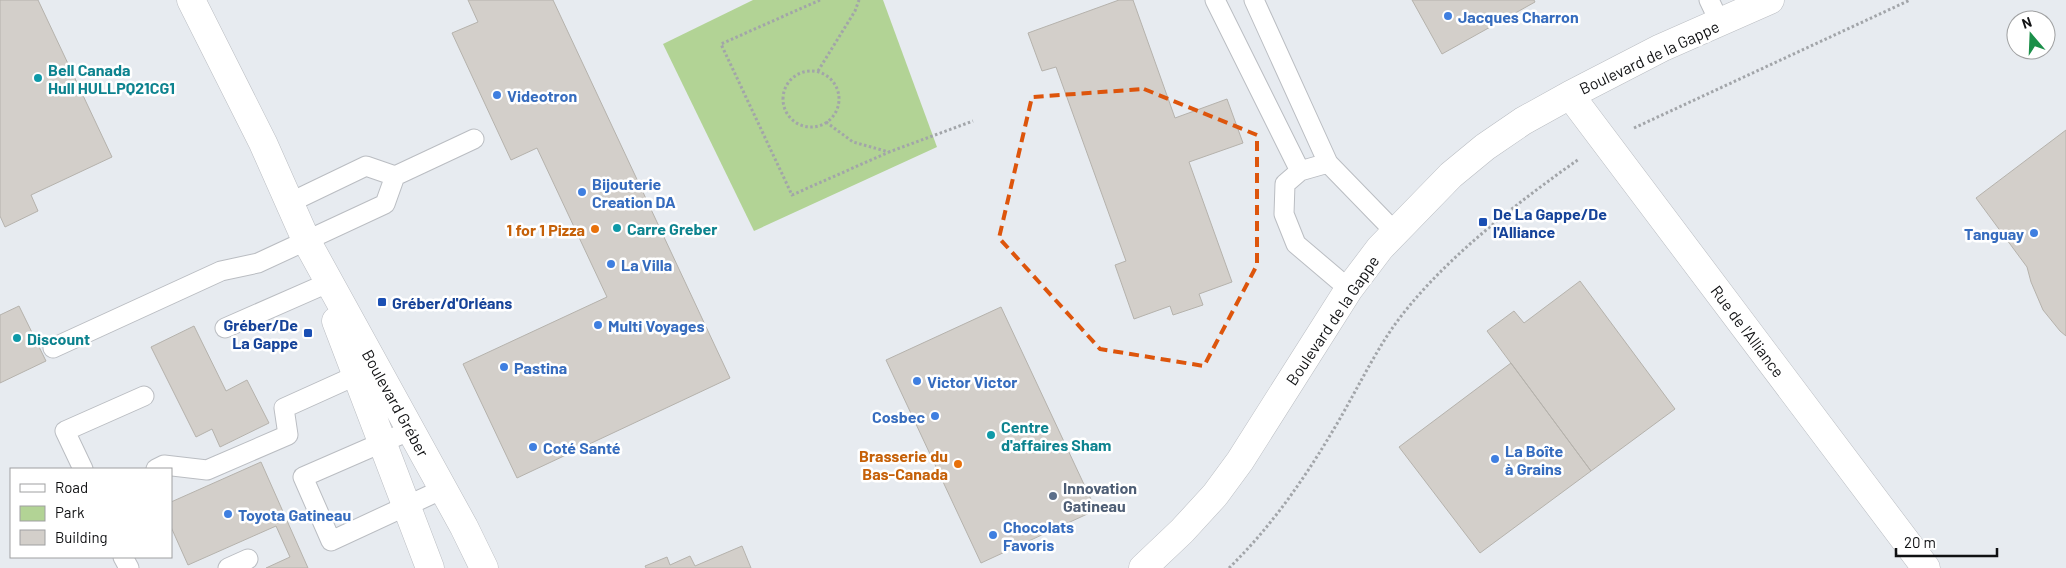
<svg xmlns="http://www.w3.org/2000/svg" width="2066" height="568" font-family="Barlow,sans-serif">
  <rect width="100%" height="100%" fill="#e7ebf0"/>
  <path fill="#b2d395" d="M 753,0 L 883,0 L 937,147 L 754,231 L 663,44 Z"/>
  <path fill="#d3cfca" stroke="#b5b2ac" d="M 0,0 L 38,0 L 112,157 L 31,195 L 38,211 L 5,227 L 0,216 Z
    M 468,0 L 553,0 L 730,378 L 517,478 L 463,364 L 607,297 L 537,148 L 511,160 L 452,33 L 478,22 Z
    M 1119,0 L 1133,0 L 1175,118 L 1227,99 L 1243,143 L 1189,162 L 1232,282 L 1199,294 L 1203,305 L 1173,315 L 1170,306 L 1134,319 L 1115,265 L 1126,261 L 1056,67 L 1042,71 L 1028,33 Z
    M 1412,0 L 1534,0 L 1535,2 L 1442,54 Z
    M 2066,130 L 2066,336 L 2060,331 L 2043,310 L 2031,282 L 2027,267 L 1976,198 Z
    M 1580,281 L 1675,409 L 1591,471 L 1487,331 L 1514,311 L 1524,323 Z
    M 19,306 L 46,361 L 0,383 L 0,315 Z
    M 1001,307 L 1096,510 L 981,563 L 886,360 Z
    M 194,326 L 226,391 L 247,380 L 269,423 L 220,447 L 212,429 L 196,437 L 151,347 Z
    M 1511,363 L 1591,471 L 1480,553 L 1399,447 Z
    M 261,462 L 308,568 L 266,568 L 290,557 L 276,526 L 188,565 L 171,527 L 171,502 Z
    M 742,546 L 751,568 L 646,568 L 645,566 L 667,557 L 670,565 L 690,556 L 695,566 Z"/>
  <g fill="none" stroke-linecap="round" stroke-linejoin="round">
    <g stroke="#babdc2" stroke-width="21">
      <path id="service" d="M 1215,0 L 1300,171
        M 1254,0 L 1328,163 L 1395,232
        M 1709,0 L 1720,23
        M 1328,163 L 1300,171 L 1285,184 L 1284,214 L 1296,244 L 1349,289
        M 289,203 L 366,166 L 395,176 L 474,139
        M 225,328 L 330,282
        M 53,348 L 221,271 L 258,263 L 385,204 L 395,176
        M 411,430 L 303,477 L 331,541 L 443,489
        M 83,469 L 65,431 L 144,396
        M 156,469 L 164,465 L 207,470 L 288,435 L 284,408 L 366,371
        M 123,557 L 129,568
        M 228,568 L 248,559"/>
    </g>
    <g stroke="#babdc2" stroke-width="29">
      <path id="tertiary" d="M 1570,95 L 1926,568
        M 1143,568 L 1182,531 L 1215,495 L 1240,461 L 1349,289 L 1380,248 L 1451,175 L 1485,147 L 1523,121 L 1570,95 L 1661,48 L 1770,0"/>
    </g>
    <g stroke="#babdc2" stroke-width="29">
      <path id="secondary" d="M 191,0 L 263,143 L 306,240 L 464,527 L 484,568
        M 336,321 L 430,568"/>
    </g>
    <path stroke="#a2a5a9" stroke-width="3" stroke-dasharray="2.5 2.5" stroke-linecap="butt" d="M 820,0 L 721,44 L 792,195 L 889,152
      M 818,71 L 855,11 L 859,0
      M783 99a28 28 0 1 1 56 0a28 28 0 1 1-56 0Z
      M 826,122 L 853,142 L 889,152 L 973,121
      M 1634,128 L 1910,0
      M 1229,568 C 1273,525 1307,475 1338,422 C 1356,391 1371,360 1391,330 C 1436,265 1514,205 1579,159"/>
    <use href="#service" stroke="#fff" stroke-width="19"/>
    <use href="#tertiary" stroke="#fff" stroke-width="28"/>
    <use href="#secondary" stroke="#fff" stroke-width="28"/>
  </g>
  <path fill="none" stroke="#dd550c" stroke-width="4" stroke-dasharray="10 6" stroke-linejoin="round" d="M 1144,89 L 1257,135 L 1257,265 L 1204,366 L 1100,349 L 999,238 L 1032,97 Z"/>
  <g fill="#3f7fe0" stroke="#fff" stroke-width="2">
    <circle cx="1448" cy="16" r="5"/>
    <circle cx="497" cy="95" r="5"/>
    <circle cx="582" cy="192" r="5"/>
    <circle cx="2034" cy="233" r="5"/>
    <circle cx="611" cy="264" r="5"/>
    <circle cx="598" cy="325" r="5"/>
    <circle cx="504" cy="367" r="5"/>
    <circle cx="917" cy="381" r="5"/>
    <circle cx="935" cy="416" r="5"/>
    <circle cx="533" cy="447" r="5"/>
    <circle cx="1495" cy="459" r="5"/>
    <circle cx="228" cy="514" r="5"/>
    <circle cx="993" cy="535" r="5"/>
  </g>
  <g fill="#0f9aa8" stroke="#fff" stroke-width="2">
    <circle cx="38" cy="78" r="5"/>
    <circle cx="617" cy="228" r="5"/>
    <circle cx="17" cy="338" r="5"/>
    <circle cx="991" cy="435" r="5"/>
  </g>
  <g fill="#1a4fb4" stroke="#fff" stroke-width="2">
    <rect x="1478" y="217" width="10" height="10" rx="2.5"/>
    <rect x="377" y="297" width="10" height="10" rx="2.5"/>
    <rect x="303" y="328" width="10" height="10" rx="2.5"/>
  </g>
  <g fill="#e8710a" stroke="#fff" stroke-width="2">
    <circle cx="595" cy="229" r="5"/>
    <circle cx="958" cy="464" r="5"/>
  </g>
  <circle fill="#5c6f8a" stroke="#fff" stroke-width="2" cx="1053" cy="496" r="5"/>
  <g text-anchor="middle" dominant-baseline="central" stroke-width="5" stroke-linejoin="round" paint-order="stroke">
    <g font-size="16" font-weight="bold" fill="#366cbe" stroke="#fff" text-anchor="start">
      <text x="1458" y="16">Jacques Charron</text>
      <text x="507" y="95">Videotron</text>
      <text x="592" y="183">Bijouterie<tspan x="592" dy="18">Creation DA</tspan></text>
      <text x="2024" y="233" text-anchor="end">Tanguay</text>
      <text x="621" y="264">La Villa</text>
      <text x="608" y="325">Multi Voyages</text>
      <text x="514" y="367">Pastina</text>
      <text x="927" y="381">Victor Victor</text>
      <text x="925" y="416" text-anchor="end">Cosbec</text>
      <text x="543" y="447">Coté Santé</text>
      <text x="1505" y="450">La Boîte<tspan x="1505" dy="18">à Grains</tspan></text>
      <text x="238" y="514">Toyota Gatineau</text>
      <text x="1003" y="526">Chocolats<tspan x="1003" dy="18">Favoris</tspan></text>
    </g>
    <g font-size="16" fill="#101113" stroke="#fff">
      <text transform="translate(1649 57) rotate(-25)">Boulevard de la Gappe</text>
      <text transform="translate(1332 320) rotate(-56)">Boulevard de la Gappe</text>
      <text transform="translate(1748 331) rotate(53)">Rue de l'Alliance</text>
      <text transform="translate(396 403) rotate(61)">Boulevard Gréber</text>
    </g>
    <g font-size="16" font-weight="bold" fill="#0d838f" stroke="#fff" text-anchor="start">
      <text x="48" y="69">Bell Canada<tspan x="48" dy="18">Hull HULLPQ21CG1</tspan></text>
      <text x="627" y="228">Carre Greber</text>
      <text x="27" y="338">Discount</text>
      <text x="1001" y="426">Centre<tspan x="1001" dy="18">d'affaires Sham</tspan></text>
    </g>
    <g font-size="16" font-weight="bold" fill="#164399" stroke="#fff" text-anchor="start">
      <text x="1493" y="213">De La Gappe/De<tspan x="1493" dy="18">l'Alliance</tspan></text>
      <text x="392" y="302">Gréber/d'Orléans</text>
      <text x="298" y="324" text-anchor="end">Gréber/De<tspan x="298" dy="18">La Gappe</tspan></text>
    </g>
    <g font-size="16" font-weight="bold" fill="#c56008" stroke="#fff" text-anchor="end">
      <text x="585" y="229">1 for 1 Pizza</text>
      <text x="948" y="455">Brasserie du<tspan x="948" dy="18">Bas-Canada</tspan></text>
    </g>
    <g font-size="16" font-weight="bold" fill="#4e5e75" stroke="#fff" text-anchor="start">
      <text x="1063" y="487">Innovation<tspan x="1063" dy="18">Gatineau</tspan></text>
    </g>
  </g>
  <rect x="10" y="468" width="162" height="90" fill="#ffffff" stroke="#9fa0a1"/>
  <rect x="20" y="484" width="25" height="8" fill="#ffffff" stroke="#9fa0a1"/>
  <text x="55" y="493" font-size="15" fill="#101113">Road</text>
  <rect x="20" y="506" width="25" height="15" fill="#b2d395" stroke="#9fa0a1"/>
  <text x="55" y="518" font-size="15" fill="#101113">Park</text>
  <rect x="20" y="530" width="25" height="15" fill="#d3cfca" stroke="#9fa0a1"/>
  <text x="55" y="543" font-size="15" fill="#101113">Building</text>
  <g transform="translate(2031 35) rotate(341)"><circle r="24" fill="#ffffff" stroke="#9fa0a1"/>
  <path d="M0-4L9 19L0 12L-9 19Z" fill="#1b8f49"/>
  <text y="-8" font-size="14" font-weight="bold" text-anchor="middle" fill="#101113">N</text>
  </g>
  <path d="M1896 548v8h101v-8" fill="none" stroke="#101113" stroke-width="2.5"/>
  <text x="1904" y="548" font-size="15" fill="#101113" stroke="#ffffff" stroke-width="4" paint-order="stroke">20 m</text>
</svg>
